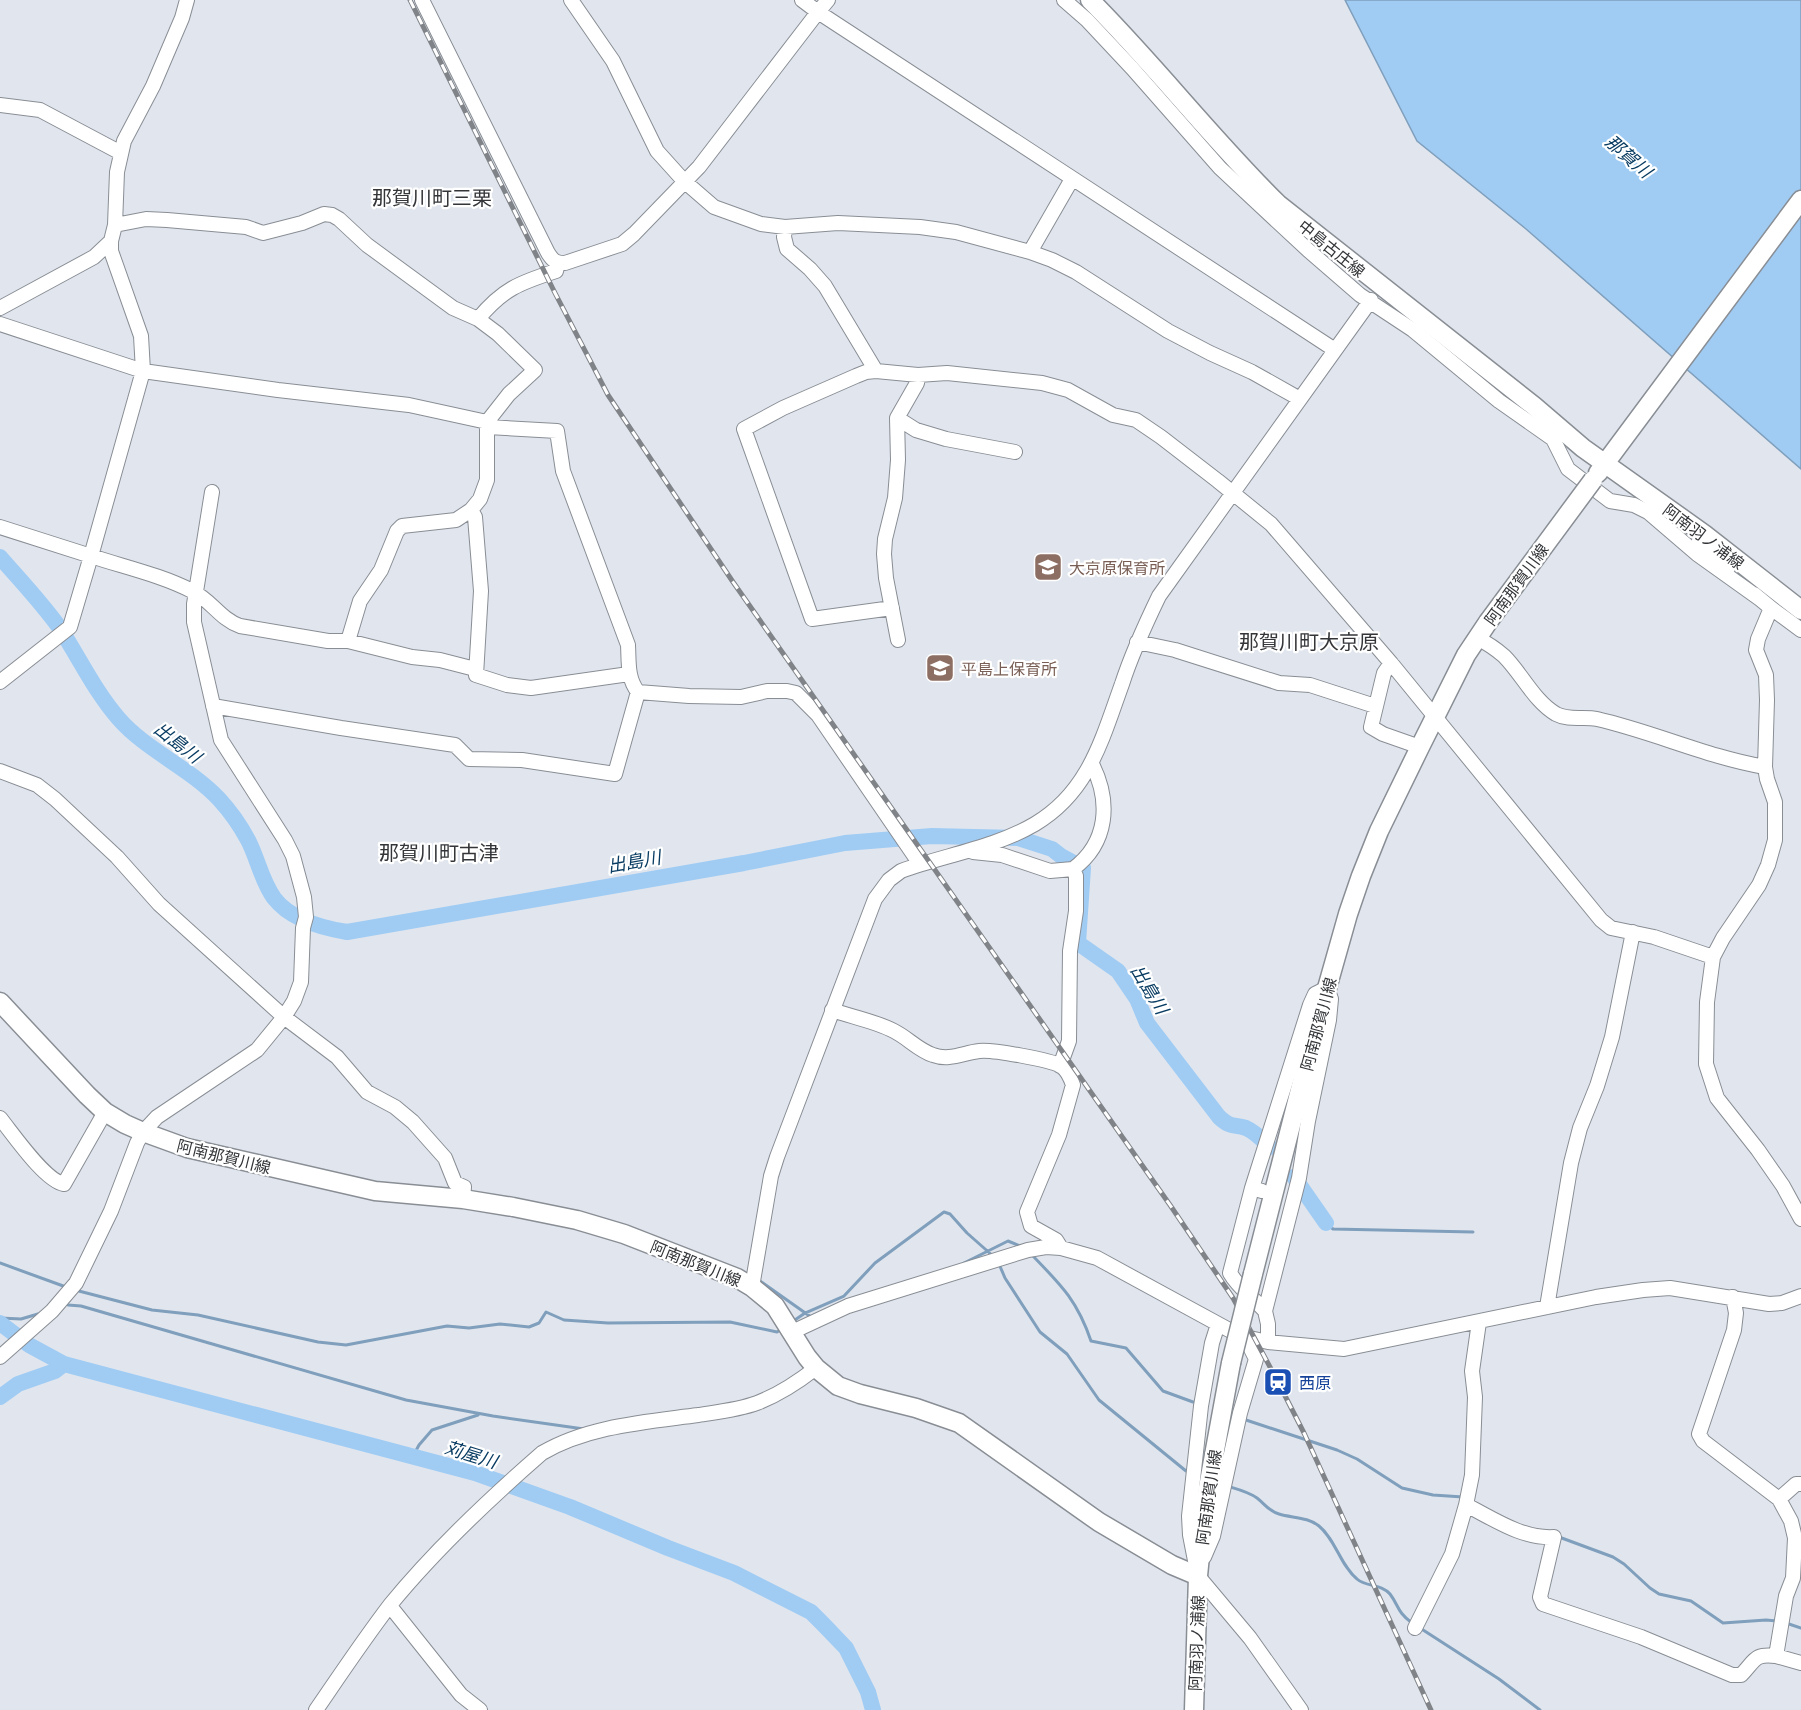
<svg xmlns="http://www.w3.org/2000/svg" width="1801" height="1710" font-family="'Playfair Display','Noto Sans JP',serif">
  <rect width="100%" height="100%" fill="#e1e6ee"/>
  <path fill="#a0ccf4" stroke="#7f9fbc" stroke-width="1.5" d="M 1345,0 L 1801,0 L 1801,469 L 1526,229 L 1417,141 Z"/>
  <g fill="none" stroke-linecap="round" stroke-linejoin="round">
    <path stroke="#7f9fbc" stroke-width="3" d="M 1326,1223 L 1333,1229 L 1473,1232
      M 1032,1255 C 1061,1285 1077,1300 1091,1341 L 1126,1348 L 1163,1391 L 1193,1402
      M 0,1263 L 66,1287
      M 964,1263 L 1008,1241 L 1020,1246
      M 999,1264 L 1005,1278 L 1040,1332 L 1067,1354 L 1099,1400 L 1186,1471
      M 760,1281 L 811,1317
      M 75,1290 L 152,1310 L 198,1315 L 318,1342 L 346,1345 L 447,1326 L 469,1328 L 500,1324 L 529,1327 L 539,1323 L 546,1312 L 564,1320 L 608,1323 L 730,1322 L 777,1332 L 782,1329
      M 68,1305 L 81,1306 L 406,1400 L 493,1416 L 584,1429
      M 0,1318 L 21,1319 L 38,1314
      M 792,1322 L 805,1313 L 844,1296 L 875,1263 L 944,1212 L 950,1214 L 967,1233 L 993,1256
      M 1243,1419 L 1337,1450 L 1357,1459 L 1402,1488 L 1433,1495 L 1463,1497
      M 412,1458 L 419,1445 L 432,1430 L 478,1415
      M 1227,1486 C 1237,1489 1249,1492 1257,1498 C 1265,1504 1268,1511 1279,1514 C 1292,1518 1308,1517 1319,1526 C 1336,1540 1340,1565 1357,1579 C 1366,1587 1382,1584 1390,1594 C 1399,1606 1397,1612 1412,1623
      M 1559,1537 L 1613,1557 L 1624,1564 L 1650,1588 L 1659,1594 L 1691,1601 L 1723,1623 L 1766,1620 L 1777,1621
      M 1786,1623 L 1801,1628
      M 1420,1628 L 1499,1679 L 1540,1710"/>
    <path stroke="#a0ccf4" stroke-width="16" d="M 0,557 C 20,580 41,602 59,627 C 79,657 95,692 119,719 C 146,750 190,768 219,799 C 230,811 240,825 248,840 C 258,859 261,880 274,898 C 290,919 322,928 347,932 L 744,863 L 845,843 L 932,836 L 1018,838 L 1052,849 L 1061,856 L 1083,868 L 1078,943 L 1118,971 L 1137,999 L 1147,1023 L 1219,1117 C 1231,1128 1233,1124 1246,1128 C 1255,1132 1263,1140 1270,1147
      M 1294,1177 L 1326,1223
      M 0,1323 L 29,1345 L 64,1364 L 475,1473 L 570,1507 L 668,1548 L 734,1573 L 811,1612 L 823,1624 L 846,1648 L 868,1692 L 873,1710
      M 0,1397 L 18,1384 L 55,1371 L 64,1364"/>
    <g stroke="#898e95" stroke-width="16">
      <path id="minor" d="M 187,0 L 182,18 L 153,86 L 124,141 L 117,172 L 115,225 L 111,241 L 111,251 L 141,336 L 143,371 L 91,556 C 124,567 161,575 192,591 C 211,600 220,619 240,626 L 328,641 L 348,641 L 412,657 L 440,660 L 475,669
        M 422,0 L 548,253 C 553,261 556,263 565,263 L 622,244 L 634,234 L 699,167 L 818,12 L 802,0
        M 571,0 L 613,61 L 657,151 L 684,181 L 714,207 L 761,224 L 785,227 L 838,223 L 920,227 L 956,232 L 1030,252 L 1052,260 L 1076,272 L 1168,331 L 1210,353 L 1252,372 L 1300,399
        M 828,0 L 818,12 L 1335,350
        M 1064,0 L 1087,20 L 1132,68 L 1220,168 L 1308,250 L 1360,295 L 1413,330 L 1499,401 L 1553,439 L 1568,469 L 1610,501 L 1634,505 L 1648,512 L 1697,554 L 1760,599
        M 0,105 L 40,110 L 121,153
        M 115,225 L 146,219 L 167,220 L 246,227 L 263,233 L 302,223 L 324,214 L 332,215 L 339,219 L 367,245 L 453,308 L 478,319 C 503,289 519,283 556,271 L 558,263
        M 785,227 L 784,237 L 787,249 L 810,269 L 825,286 L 876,371
        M 1030,252 L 1072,179
        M 0,308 L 94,257 L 111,241
        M 0,324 L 143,371 L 278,390 L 409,405 L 487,422
        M 897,418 L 916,430 L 946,439 L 1015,452
        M 488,427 L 557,431 L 563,471 L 628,645 C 629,662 627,678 638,692 L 689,696 L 741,697 L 767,691 L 787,691 L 796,693 L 818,715 L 920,864
        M 471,510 L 475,517 L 481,591 L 476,675 L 507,685 L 531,688 L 629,674
        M 0,527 L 91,556 L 70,627 L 0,682
        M 1699,540 L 1728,568
        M 1754,594 L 1771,608 L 1758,639 L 1756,650 L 1766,675 L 1767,700 L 1765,767 L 1767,779 L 1775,802 L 1775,840 L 1768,865 L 1759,885 L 1723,938 L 1713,957 L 1707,1002 L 1706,1064 L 1717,1098 L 1758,1150 L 1783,1186 L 1801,1219
        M 892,608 L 812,619 L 744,429 L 783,408 L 856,376 L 866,372 L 876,371 L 918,375 L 947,373 L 1042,383 L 1068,390 L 1113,415 L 1136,420 L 1161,437 L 1218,481 L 1271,524 L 1391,663 L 1601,920 L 1611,928 L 1654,937 L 1713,957
        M 1771,608 L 1801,630
        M 1477,638 C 1487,643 1496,649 1504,656 C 1522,674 1534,701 1556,714 C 1569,721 1584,716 1597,719 C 1654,732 1707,757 1765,767
        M 898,640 L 886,578 L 884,554 L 885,539 L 895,498 L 898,460 L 897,418 L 917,383 L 918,375
        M 348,641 L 360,601 L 381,570 L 397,531 L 402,526 L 456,520 L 471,510 L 480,499 L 487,480 L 487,422 L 509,394 L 535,370 L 498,334 L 478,319
        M 1137,642 L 1175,650 L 1279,683 L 1310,685 L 1375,706
        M 1391,663 L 1384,673 L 1371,727 L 1383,734 L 1420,747
        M 213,706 L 341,728 L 455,745 L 469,759 L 522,760 L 615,774 L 638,692
        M 0,771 L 37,785 L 55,799 L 117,857 L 159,904 L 284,1017 L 337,1057 L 367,1092 L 395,1107 L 413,1122 L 445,1158 L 455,1183 L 464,1187 L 463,1199
        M 973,852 L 1002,855 L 1050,871 L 1073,869 C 1108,843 1111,802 1092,764
        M 832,1010 C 852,1017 875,1021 894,1031 C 908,1038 918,1050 933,1055 C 949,1061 963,1053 979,1051 C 991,1049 1051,1060 1061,1066 C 1067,1070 1071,1079 1073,1085 L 1059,1135 L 1027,1212 L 1031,1226 L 1056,1240 L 1061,1248
        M 1060,1066 L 1069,1041 L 1070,951 L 1076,911 L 1076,876 L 1073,869
        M 0,1118 C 13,1134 45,1181 64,1184 L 105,1112
        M 1252,1188 L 1310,1005 L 1315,994 L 1327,988 L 1331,999 L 1329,1020 L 1308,1121 L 1299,1178 L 1265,1311 L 1268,1324 L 1268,1342 L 1344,1349 L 1596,1297 L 1643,1290 L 1670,1288 L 1769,1304 L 1782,1303 L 1801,1296
        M 1262,1191 L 1252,1188 L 1230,1273 C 1239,1289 1253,1297 1265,1311
        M 752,1287 L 771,1176 L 777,1157 L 875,899 L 889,880 L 901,871 C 945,855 994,848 1035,824 C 1089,792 1102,739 1122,684 C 1132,653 1145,625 1159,596 L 1371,300
        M 1733,1297 L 1736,1313 L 1734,1330 L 1699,1434 L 1703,1441 L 1779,1499 L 1796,1484 L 1801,1484
        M 1547,1307 L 1571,1163 L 1580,1128 L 1597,1086 L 1612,1037 L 1633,932
        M 1218,1324 L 1212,1343 L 1201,1406 L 1189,1516 L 1190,1535 L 1198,1576 L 1250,1638 L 1301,1710
        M 792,1332 L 848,1306 L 1028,1250 L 1046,1247 L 1061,1248 L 1097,1258 L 1231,1331 L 1245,1337 L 1268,1342
        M 0,1357 L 52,1311 L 76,1283 L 111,1211 L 137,1143 L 143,1132 L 157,1117 L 257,1050 L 284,1017 L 294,1001 L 301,982 L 303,928 L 306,917 L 304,897 L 293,856 L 285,840 L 221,740 L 194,622 L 194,604 L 212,492
        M 1779,1499 L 1791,1521 L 1795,1538 L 1793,1578 L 1786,1596 L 1776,1656 L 1801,1663
        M 1466,1505 C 1494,1519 1522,1539 1554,1537 L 1540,1597 L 1543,1604 L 1641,1637 L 1732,1675 L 1741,1675 C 1755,1661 1754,1653 1776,1656
        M 1204,1557 L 1213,1536 L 1240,1413 L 1256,1359 L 1245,1337
        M 390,1606 L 461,1695 L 480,1710
        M 1415,1628 L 1452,1554 L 1466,1505 L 1472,1475 L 1475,1397 L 1472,1371 L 1479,1322
        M 316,1710 C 340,1675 364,1639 390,1605 C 435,1550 488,1500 542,1453 C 588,1426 646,1422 698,1415 C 717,1412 738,1410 757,1403 C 778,1395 798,1382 816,1368"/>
    </g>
    <g stroke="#898e95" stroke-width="21">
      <path id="major" d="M 1090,0 C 1155,65 1212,139 1278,204 L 1534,406 L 1583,448 L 1704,534 L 1801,610
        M 1598,473 L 1801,200
        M 0,1002 L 87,1095 L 105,1112 L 125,1124 L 143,1132 L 187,1148 L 375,1191 L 463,1199 L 513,1207 L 577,1220 L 624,1234 L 737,1278 L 752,1287 L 775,1306 L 807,1357 L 816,1368 L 838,1386 L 860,1394 L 916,1408 L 959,1423 L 1099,1522 L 1172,1565 L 1198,1576
        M 1253,1274 L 1316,1027 L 1348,914 L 1361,876 L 1379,831 L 1420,747 L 1466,655 L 1488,622
        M 1194,1710 L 1198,1576 L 1205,1504 L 1231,1363"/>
    </g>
    <use href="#minor" stroke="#fff" stroke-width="14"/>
    <use href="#major" stroke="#fff" stroke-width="18"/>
    <g stroke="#808489" stroke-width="5">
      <path id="rail" d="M 410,0 L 555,293 L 608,395 L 733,582 L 1170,1205 L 1233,1298 L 1278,1382 L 1304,1433 L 1431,1710"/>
    </g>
    <use href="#rail" stroke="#fff" stroke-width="3" stroke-dasharray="9" stroke-linecap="butt"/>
    <g stroke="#898e95" stroke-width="21" stroke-linecap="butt">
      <path id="major-bridge" d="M 1488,622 L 1593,480
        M 1231,1363 L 1253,1274"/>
    </g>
    <use href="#major-bridge" stroke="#fff" stroke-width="18"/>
  </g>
  <defs>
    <g id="school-square" transform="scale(1.5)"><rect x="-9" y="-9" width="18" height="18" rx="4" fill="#8d6e63" stroke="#fff"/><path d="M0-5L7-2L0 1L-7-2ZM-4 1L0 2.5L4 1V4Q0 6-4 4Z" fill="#fff"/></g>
    <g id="station-square" transform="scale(1.5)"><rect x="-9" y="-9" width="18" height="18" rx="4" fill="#1a4fb4" stroke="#fff"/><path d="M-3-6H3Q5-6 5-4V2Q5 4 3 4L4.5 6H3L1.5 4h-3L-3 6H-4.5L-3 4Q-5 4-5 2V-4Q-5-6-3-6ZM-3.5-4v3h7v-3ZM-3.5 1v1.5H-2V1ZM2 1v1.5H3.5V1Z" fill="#fff"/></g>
  </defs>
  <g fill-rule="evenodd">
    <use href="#school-square" x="1048" y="567"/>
    <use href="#school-square" x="940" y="668"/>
    <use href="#station-square" x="1278" y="1382"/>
  </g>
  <g text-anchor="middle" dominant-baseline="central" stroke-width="4.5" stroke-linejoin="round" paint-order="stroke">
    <g font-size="16" fill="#333538" stroke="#fff">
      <text transform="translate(1332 248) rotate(39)">中島古庄線</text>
      <text transform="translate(1704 536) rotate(37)">阿南羽ノ浦線</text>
      <text transform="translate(1516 584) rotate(-54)">阿南那賀川線</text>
      <text transform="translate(1318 1024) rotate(-75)">阿南那賀川線</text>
      <text transform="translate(224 1156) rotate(14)">阿南那賀川線</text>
      <text transform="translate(696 1263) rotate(22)">阿南那賀川線</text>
      <text transform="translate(1208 1497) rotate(-82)">阿南那賀川線</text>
      <text transform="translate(1196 1643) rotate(-88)">阿南羽ノ浦線</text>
    </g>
    <g font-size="16" fill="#785e54" stroke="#fff" text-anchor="start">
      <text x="1069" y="567">大京原保育所</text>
      <text x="961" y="668">平島上保育所</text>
    </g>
    <g font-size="16" fill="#164399" stroke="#fff" text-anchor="start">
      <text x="1299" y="1382">西原</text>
    </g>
    <g font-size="18" font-style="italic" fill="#093c62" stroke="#fff">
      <text transform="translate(1629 156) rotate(41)">那賀川</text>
      <text transform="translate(178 742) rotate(38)">出島川</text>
      <text transform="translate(634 861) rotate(-10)">出島川</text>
      <text transform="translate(1150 989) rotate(59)">出島川</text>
      <text transform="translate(471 1454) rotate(17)">苅屋川</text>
    </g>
    <g font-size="20" fill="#333538" stroke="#fff">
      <text x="432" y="196">那賀川町三栗</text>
      <text x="1309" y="640">那賀川町大京原</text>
      <text x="439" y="851">那賀川町古津</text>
    </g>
  </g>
</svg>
